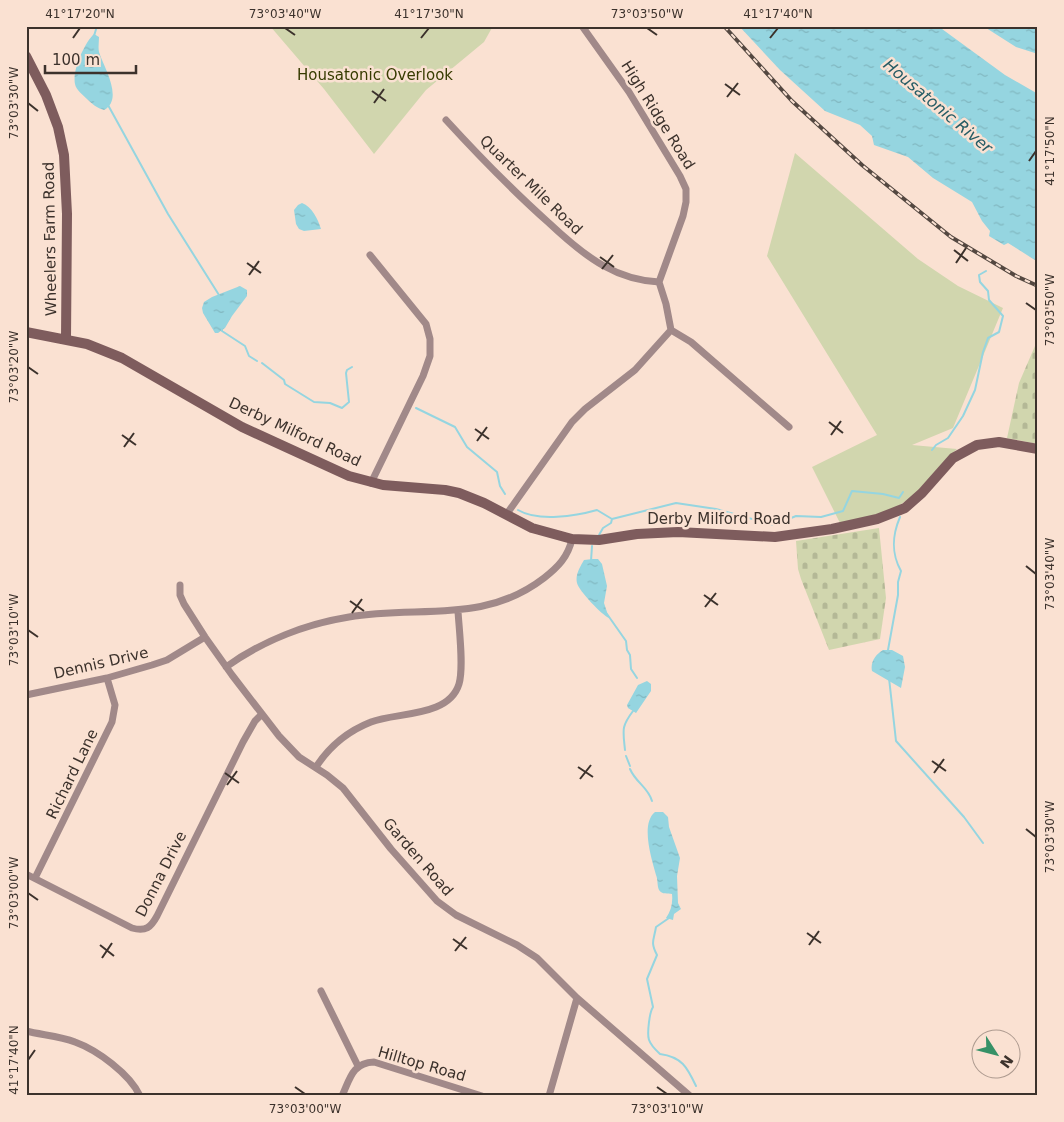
<svg xmlns="http://www.w3.org/2000/svg" width="1064" height="1122" font-family="'DejaVu Sans',sans-serif">
  <defs>
    <pattern id="cemetery-stones" width="16" height="16" patternUnits="userSpaceOnUse" patternTransform="scale(1.25)"><rect width="16" height="16" fill="#d1d6ae"/><path d="M2 7V4a2 2 0 0 1 4 0v3zM10 15v-3a2 2 0 0 1 4 0v3z" fill="#b4b896"/></pattern>
    <pattern id="water-ripples" width="26" height="14" patternUnits="userSpaceOnUse" patternTransform="scale(1.25)"><rect width="26" height="14" fill="#95d5e0"/><path d="M2 4q2-2 4 0t4 0M15 11q2-2 4 0t4 0" fill="none" stroke="#81b7c0"/></pattern>
  </defs>
  <rect width="100%" height="100%" fill="#fae1d2"/>
  <path fill="url(#cemetery-stones)" d="M 1038,339 L 1038,444 L 1007,438 L 1019,383 Z
    M 879,528 L 886,598 L 880,639 L 829,650 L 801,579 L 798,569 L 796,541 Z"/>
  <path fill="#d1d6ae" d="M 270,26 L 493,26 L 484,42 L 426,90 L 374,154 L 324,89 Z
    M 795,153 L 918,259 L 958,286 L 1003,308 L 953,428 L 912,445 L 957,449 C 940,463 928,482 912,496 C 892,514 865,517 840,523 L 812,467 L 877,435 L 767,256 Z"/>
  <path fill="url(#water-ripples)" d="M 739,26 L 940,26 L 942,29 L 1005,75 L 1038,94 L 1038,262 L 1008,243 L 1004,245 L 989,236 L 990,231 L 982,221 L 972,202 L 933,178 L 908,157 L 874,145 L 872,136 L 860,125 L 825,111 L 780,70 Z
    M 983,26 L 1038,26 L 1038,54 L 1016,47 Z
    M 94,34 L 99,37 C 99,42 98,47 99,52 C 104,68 124,99 104,110 C 97,108 92,104 87,99 C 83,95 76,90 75,84 C 72,70 85,42 94,34 Z
    M 302,203 C 312,207 318,219 321,229 L 304,231 L 299,229 L 296,224 L 294,210 L 298,205 Z
    M 240,286 L 247,290 L 247,296 L 232,316 L 225,328 L 218,333 L 215,333 L 203,313 L 202,308 L 204,302 L 212,297 Z
    M 593,559 L 598,559 L 602,564 L 607,586 L 604,603 L 609,618 C 602,615 579,591 577,583 C 575,575 580,567 584,560 Z
    M 883,650 L 892,650 L 903,656 L 905,667 L 901,688 L 872,671 C 870,662 876,654 883,650 Z
    M 647,681 L 651,684 L 651,691 L 636,713 L 628,708 L 627,705 L 638,685 Z
    M 655,812 L 663,812 L 668,817 L 669,827 L 680,858 L 677,876 L 678,903 L 681,909 L 674,914 L 673,920 L 666,918 C 671,911 673,903 672,894 C 668,893 662,895 659,890 C 657,886 658,879 656,875 C 652,860 640,824 655,812 Z"/>
  <g fill="none" stroke-linecap="round" stroke-linejoin="round">
    <path stroke="#95d5e0" stroke-width="2" d="M 94,36 L 97,26
      M 108,105 L 168,214 L 219,295
      M 222,329 L 222,331 L 245,346 L 249,356 L 257,361
      M 262,363 L 284,380 L 285,384 L 314,402 L 330,403 L 342,408 L 349,402 L 346,373 L 347,370 L 352,367
      M 416,408 L 455,427 L 467,447 L 497,472 L 500,486 L 505,494
      M 932,450 L 936,445 L 948,438 L 963,416 L 975,390 L 983,352 L 988,338 L 999,332 L 1003,316 L 989,300 L 988,291 L 980,282 L 979,275 L 986,271
      M 518,510 C 538,522 576,516 597,510 L 612,519
      M 599,535 L 603,528 L 611,523 L 612,519 L 676,503 L 716,509 L 774,525 L 796,516 L 821,517 L 843,511 L 852,491 L 883,494 L 899,498 L 903,492
      M 591,561 L 592,546
      M 607,614 L 626,641 L 627,650 L 630,655 L 631,669 L 637,678
      M 888,650 L 898,595 L 898,582 L 901,571 C 891,553 892,536 900,517
      M 889,678 L 896,741 L 964,817 L 983,843
      M 625,750 C 623,730 621,727 633,711
      M 626,756 L 630,766
      M 630,769 C 636,783 648,787 652,801
      M 669,918 L 656,927 C 654,940 650,942 657,955 L 647,979 L 653,1007 C 650,1012 650,1016 649,1022 C 647,1038 647,1042 660,1054 C 682,1057 687,1067 696,1086"/>
    <path stroke="#a18989" stroke-width="7" d="M 446,120 C 479,156 513,191 549,223 C 566,239 584,255 604,266 C 620,275 640,281 659,282
      M 370,255 L 426,324 L 430,339 L 430,356 L 423,376 L 371,483
      M 671,330 L 691,342 L 789,427
      M 506,515 L 572,422 L 585,409 L 635,370 L 671,330 L 666,304 L 659,282 L 683,216 L 686,202 L 686,189 L 680,176 L 629,92 L 582,26
      M 180,585 L 180,595 L 184,604 L 205,637 L 232,675 L 279,736 L 299,757 L 327,775 L 343,788 L 391,849 L 437,901 L 456,915 L 517,945 L 537,958 L 577,998 L 690,1096
      M 226,667 C 262,641 306,624 349,617 C 418,605 483,625 544,578 C 558,567 568,557 572,539
      M 26,695 L 107,678 L 152,665 L 167,660 L 205,637
      M 316,767 C 329,747 348,731 371,722 C 398,712 449,717 459,684 C 464,667 459,629 458,611
      M 26,874 L 132,928 C 146,932 151,927 157,916 L 243,742 L 255,721 L 262,714
      M 35,878 L 112,722 L 115,705 L 107,678
      M 321,991 L 358,1066
      M 26,1031 C 42,1035 60,1036 75,1042 C 97,1050 130,1074 140,1096
      M 342,1096 C 350,1079 352,1063 374,1062 L 482,1096
      M 549,1096 L 577,998"/>
    <path stroke="#7e5c5d" stroke-width="10" d="M 26,56 L 46,95 L 58,127 L 64,155 L 67,214 L 66,339
      M 26,332 L 87,344 L 122,358 L 242,427 L 349,476 L 383,485 L 445,490 L 459,493 L 484,503 L 532,528 L 572,539 L 599,540 L 637,534 L 678,532 L 775,537 L 832,529 L 877,519 L 905,508 L 922,493 L 953,458 L 977,445 L 999,442 L 1038,449"/>
    <g stroke="#544841" stroke-width="4">
      <path id="rail" d="M 724,26 L 792,101 L 862,165 L 951,237 L 1016,276 L 1038,286"/>
    </g>
    <use href="#rail" stroke="#fae1d2" stroke-width="2" stroke-dasharray="5.5" stroke-linecap="butt"/>
  </g>
  <path fill="none" stroke="#3c322c" stroke-width="2" d="M 285,28 L 295,35M 647,28 L 657,35M 73,38 L 80,28M 421,38 L 429,28M 770,38 L 778,28M 725,84 L 740,95M 372,91 L 386,101M 727,97 L 738,83M 28,103 L 38,111M 374,103 L 384,89M 1029,161 L 1036,151M 954,250 L 968,261M 600,257 L 614,267M 247,263 L 261,273M 956,263 L 966,248M 602,269 L 613,255M 249,275 L 259,261M 1026,303 L 1036,310M 28,367 L 38,374M 829,422 L 843,433M 475,429 L 489,439M 122,435 L 136,445M 831,435 L 841,421M 477,441 L 487,427M 124,447 L 134,433M 1026,566 L 1036,574M 704,595 L 718,605M 350,601 L 364,611M 705,607 L 716,593M 352,613 L 362,599M 28,630 L 38,637M 932,761 L 946,771M 578,767 L 593,777M 225,773 L 239,783M 934,773 L 944,759M 580,779 L 591,765M 227,785 L 237,771M 1026,829 L 1036,837M 28,893 L 38,900M 807,933 L 821,943M 453,939 L 467,949M 100,945 L 114,956M 809,945 L 819,931M 455,951 L 466,937M 102,958 L 112,943M 28,1060 L 35,1050M 295,1087 L 305,1094M 657,1087 L 667,1094"/>
  <g text-anchor="middle" dominant-baseline="central" stroke-width="5" stroke-linejoin="round" paint-order="stroke">
    <g font-size="15" fill="#373b00" stroke="#fae1d2">
      <text x="375" y="75">Housatonic Overlook</text>
    </g>
    <g font-size="15" fill="#3c322c" stroke="#fae1d2">
      <text transform="translate(658 115) rotate(58)">High Ridge Road</text>
      <text transform="translate(531 185) rotate(44)">Quarter Mile Road</text>
      <text transform="translate(50 239) rotate(-91)">Wheelers Farm Road</text>
      <text transform="translate(295 432) rotate(25)">Derby Milford Road</text>
      <text x="719" y="519">Derby Milford Road</text>
      <text transform="translate(101 663) rotate(-13)">Dennis Drive</text>
      <text transform="translate(72 774) rotate(-64)">Richard Lane</text>
      <text transform="translate(418 857) rotate(49)">Garden Road</text>
      <text transform="translate(161 874) rotate(-63)">Donna Drive</text>
      <text transform="translate(422 1064) rotate(16)">Hilltop Road</text>
    </g>
    <g font-size="16" font-style="italic" fill="#265c65" stroke="#fae1d2">
      <text transform="translate(938 106) rotate(40)">Housatonic River</text>
    </g>
  </g>
  <rect width="1064" height="1122" fill="none" stroke="#fae1d2" stroke-width="55"/>
  <g transform="translate(996 1054) rotate(126)"><circle r="24" fill="#fae1d2" stroke="#ae9b90"/>
  <path d="M0-4L9 19L0 12L-9 19Z" fill="#369167"/>
  <text y="-8" font-size="14" font-weight="bold" text-anchor="middle" fill="#3c322c">N</text>
  </g>
  <path d="M45 65v8h91v-8" fill="none" stroke="#3c322c" stroke-width="2.5"/>
  <text x="52" y="65" font-size="15" fill="#3c322c" stroke="#fae1d2" stroke-width="4" paint-order="stroke">100 m</text>
  <rect x="28" y="28" width="1008" height="1066" fill="none" stroke="#3c322c" stroke-width="2"/>
  <g font-size="12" text-anchor="middle" fill="#3c322c">
    <text x="80" y="18">41°17'20"N</text>
    <text x="285" y="18">73°03'40"W</text>
    <text x="429" y="18">41°17'30"N</text>
    <text x="647" y="18">73°03'50"W</text>
    <text x="778" y="18">41°17'40"N</text>
    <text transform="translate(14 103) rotate(-90)" y="4">73°03'30"W</text>
    <text transform="translate(1050 151) rotate(-90)" y="4">41°17'50"N</text>
    <text transform="translate(1050 310) rotate(-90)" y="4">73°03'50"W</text>
    <text transform="translate(14 367) rotate(-90)" y="4">73°03'20"W</text>
    <text transform="translate(1050 574) rotate(-90)" y="4">73°03'40"W</text>
    <text transform="translate(14 630) rotate(-90)" y="4">73°03'10"W</text>
    <text transform="translate(1050 837) rotate(-90)" y="4">73°03'30"W</text>
    <text transform="translate(14 893) rotate(-90)" y="4">73°03'00"W</text>
    <text transform="translate(14 1060) rotate(-90)" y="4">41°17'40"N</text>
    <text x="305" y="1113">73°03'00"W</text>
    <text x="667" y="1113">73°03'10"W</text>
  </g>
</svg>
